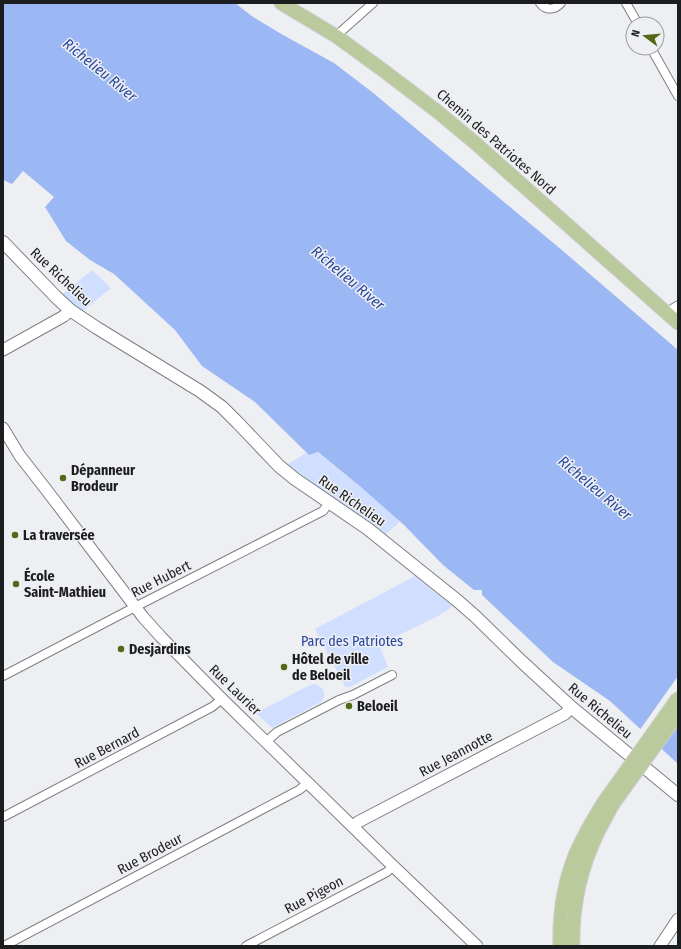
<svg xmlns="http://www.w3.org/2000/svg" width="681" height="949" font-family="'Fira Sans Condensed',sans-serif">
  <rect width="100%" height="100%" fill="#eeeff2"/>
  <path fill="#d0dfff" d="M 92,270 L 111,288 L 83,311 L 71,303 L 63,294 Z
    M 317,452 L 379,502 L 400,522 L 386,534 L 376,527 L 312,483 L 288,464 L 306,453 L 309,455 Z
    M 415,576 L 452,606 L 448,610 L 438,616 L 379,645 L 388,667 L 350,687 L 345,687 L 315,629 Z
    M 314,684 C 324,686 327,695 321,702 L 272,728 L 256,713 L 308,686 Z"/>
  <path fill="#9bb7f4" d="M 3,3 L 235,3 L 253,17 L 283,35 L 334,63 L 372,92 L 563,251 L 678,350 L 678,764 L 610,701 L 553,662 L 482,595 L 482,590 L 474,590 L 443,565 L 404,525 L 362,488 L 318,452 L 309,455 L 255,402 L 202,366 L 175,330 L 114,274 L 90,260 L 66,241 L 45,207 L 54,197 L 23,171 L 12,184 L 3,180 Z"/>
  <path fill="#eeeff2" d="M 678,676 L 678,724 L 660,750 L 639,731 Z"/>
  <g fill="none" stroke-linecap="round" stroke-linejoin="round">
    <g stroke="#7e7f82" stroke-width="10">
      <path id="minor" d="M 540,3 C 546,11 555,10 561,3
        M 626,3 L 638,24
        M 336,36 L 373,3
        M 651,48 L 678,96
        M 3,676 L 135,607 L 323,511 L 329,503
        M 266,742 L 277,732 L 339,700 L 353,695 L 392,675
        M 3,817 L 212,707 L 222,699
        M 4,946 L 299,790 L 308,783
        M 246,946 L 387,872 L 393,866"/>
    </g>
    <g stroke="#7e7f82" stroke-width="13">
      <path id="tertiary" d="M 667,314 L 678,307
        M 3,350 L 64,316 L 70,310
        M 3,428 L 20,456 L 48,492 L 143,617 L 161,637 L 222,699 L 393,866 L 477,946
        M 354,827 L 358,822 L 565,714 L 571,707
        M 660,946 L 678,919"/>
    </g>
    <g stroke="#7e7f82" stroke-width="14">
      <path id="secondary" d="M 3,242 L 56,297 L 70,310 L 97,328 L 200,391 L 222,407 L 238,423 L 279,466 L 295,479 L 368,529 L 459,602 L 476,617 L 521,661 L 571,707 L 678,795"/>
    </g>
    <g stroke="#cdcdce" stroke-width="15">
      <path id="primary" d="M 281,3 L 336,36 L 384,71 L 438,112 L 474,142 L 678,323
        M 560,946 C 559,915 564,882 576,853 C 584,835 594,818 604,802
        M 573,946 C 572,907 581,867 598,832 C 603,822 608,813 613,804"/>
    </g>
    <use href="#minor" stroke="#fff" stroke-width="8"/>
    <use href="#tertiary" stroke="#fff" stroke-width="11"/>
    <use href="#secondary" stroke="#fff" stroke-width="12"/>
    <use href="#primary" stroke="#bbca9d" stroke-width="13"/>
    <g stroke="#cdcdce" stroke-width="15" stroke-linecap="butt">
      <path id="primary-bridge" d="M 604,802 L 678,698
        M 613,804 L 678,714"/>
    </g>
    <use href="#primary-bridge" stroke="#bbca9d" stroke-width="13"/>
  </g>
  <g fill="#526918" stroke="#eeeff2" stroke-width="1.5">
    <circle cx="63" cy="478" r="4"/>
    <circle cx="15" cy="535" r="4"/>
    <circle cx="16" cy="584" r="4"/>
    <circle cx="121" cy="649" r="4"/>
    <circle cx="284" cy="667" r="4"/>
    <circle cx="349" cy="706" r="4"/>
  </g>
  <g text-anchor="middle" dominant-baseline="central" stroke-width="3" stroke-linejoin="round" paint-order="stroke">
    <g font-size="14" fill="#1c1d1e" stroke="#eeeff2">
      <text transform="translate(496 142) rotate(41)">Chemin des Patriotes Nord</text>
      <text transform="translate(61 277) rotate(43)">Rue Richelieu</text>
      <text transform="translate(352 501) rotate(35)">Rue Richelieu</text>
      <text transform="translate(161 579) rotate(-27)">Rue Hubert</text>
      <text transform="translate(235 690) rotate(44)">Rue Laurier</text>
      <text transform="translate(600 711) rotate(40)">Rue Richelieu</text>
      <text transform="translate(107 748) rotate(-28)">Rue Bernard</text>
      <text transform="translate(456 754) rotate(-28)">Rue Jeannotte</text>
      <text transform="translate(150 854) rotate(-28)">Rue Brodeur</text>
      <text transform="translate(314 895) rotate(-28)">Rue Pigeon</text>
    </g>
    <g font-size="14" font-weight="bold" fill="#1c1d1e" stroke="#eeeff2" text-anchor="start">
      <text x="71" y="470">Dépanneur<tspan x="71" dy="16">Brodeur</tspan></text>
      <text x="23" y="535">La traversée</text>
      <text x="24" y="576">École<tspan x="24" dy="16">Saint-Mathieu</tspan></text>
      <text x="129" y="649">Desjardins</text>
      <text x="292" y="659">Hôtel de ville<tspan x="292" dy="16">de Beloeil</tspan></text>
      <text x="357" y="706">Beloeil</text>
    </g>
    <g font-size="14" fill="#26479d" stroke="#eeeff2">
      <text x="352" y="641">Parc des Patriotes</text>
    </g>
    <g font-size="15" font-style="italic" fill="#28489f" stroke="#eeeff2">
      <text transform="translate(100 70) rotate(39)">Richelieu River</text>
      <text transform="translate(348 278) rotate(40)">Richelieu River</text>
      <text transform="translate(595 488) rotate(40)">Richelieu River</text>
    </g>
  </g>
  <rect width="681" height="949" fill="none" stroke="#1c1d1e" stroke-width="8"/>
  <g transform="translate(645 36) rotate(286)"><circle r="19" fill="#eeeff2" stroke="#9a9b9d"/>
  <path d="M0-3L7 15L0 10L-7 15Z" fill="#526918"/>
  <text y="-6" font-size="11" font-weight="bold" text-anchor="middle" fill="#1c1d1e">N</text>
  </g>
</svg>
